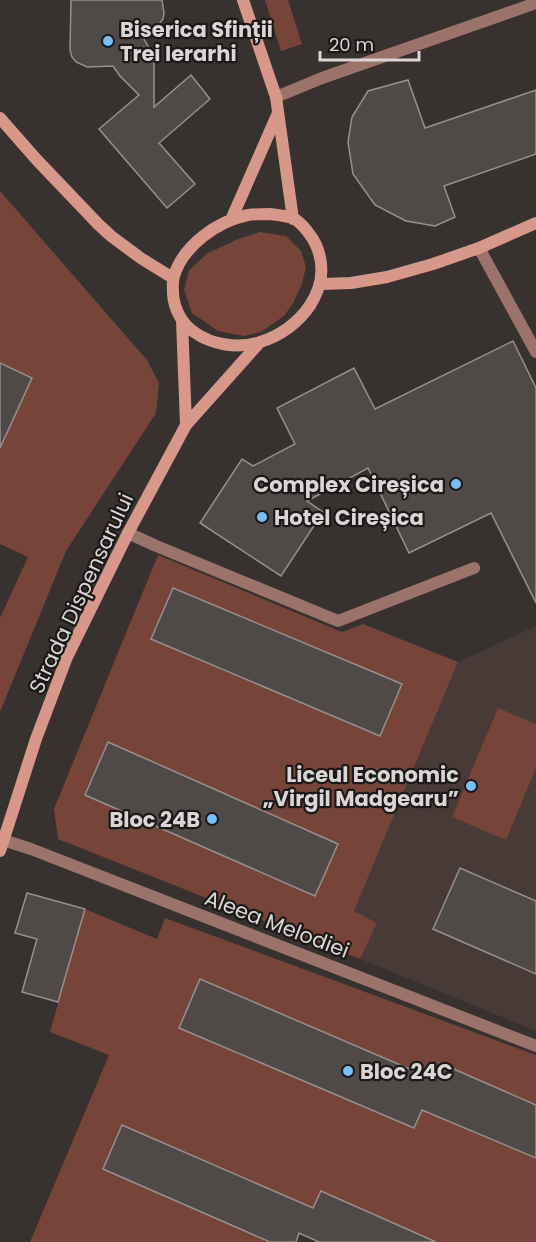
<svg xmlns="http://www.w3.org/2000/svg" width="536" height="1242" font-family="Poppins,sans-serif">
  <rect width="100%" height="100%" fill="#37312f"/>
  <path fill="#473a37" d="M 536,626 L 536,1031 L 360,959 L 377,923 L 354,911 L 458,662 Z"/>
  <path fill="#764439" fill-rule="evenodd" d="M 265,0 L 288,0 L 302,44 L 281,51 Z
    M 0,191 L 147,360 L 159,383 L 156,413 L 66,551 L 0,712 L 0,618 L 28,557 L 0,544 L 0,446 L 32,379 L 0,363 Z
    M 260,232 L 286,236 L 301,251 L 306,267 L 302,284 L 293,303 L 284,316 L 261,332 L 244,336 L 218,331 L 192,313 L 184,290 L 189,270 L 208,253 L 238,239 Z
    M 158,555 L 342,632 L 363,624 L 458,662 L 354,911 L 377,923 L 360,959 L 58,839 L 54,809 ZM 173,588 L 401,684 L 380,736 L 151,639 ZM 109,742 L 338,844 L 315,896 L 85,795 Z
    M 498,708 L 536,724 L 536,768 L 506,840 L 452,817 Z
    M 85,909 L 157,939 L 165,918 L 536,1055 L 536,1105 L 440,1064 L 433,1079 L 200,979 L 414,1128 L 422,1110 L 536,1158 L 536,1242 L 436,1242 L 321,1191 L 313,1208 L 123,1125 L 104,1169 L 270,1242 L 30,1242 L 109,1055 L 50,1032 Z"/>
  <path fill="#4f4947" stroke="#97908e" stroke-width="1.5" d="M 71,0 L 162,0 L 164,13 L 163,19 L 159,24 L 144,39 L 154,57 L 154,107 L 191,75 L 210,99 L 159,143 L 195,184 L 167,208 L 99,129 L 139,95 L 120,76 L 113,66 L 87,67 L 76,62 L 72,57 L 70,50 Z
    M 408,80 L 425,128 L 536,90 L 536,154 L 444,186 L 455,217 L 435,226 L 406,221 L 375,205 L 353,174 L 348,142 L 352,117 L 368,91 Z
    M 513,341 L 536,388 L 536,603 L 491,513 L 409,553 L 368,468 L 307,501 L 323,512 L 281,576 L 200,523 L 242,459 L 253,466 L 295,444 L 277,408 L 354,368 L 375,409 Z
    M 0,363 L 32,378 L 0,448 Z
    M 173,588 L 402,684 L 380,736 L 151,639 Z
    M 108,742 L 338,844 L 315,896 L 85,795 Z
    M 460,868 L 536,901 L 536,974 L 433,929 Z
    M 27,893 L 85,909 L 58,1002 L 22,992 L 37,939 L 15,933 Z
    M 200,979 L 433,1079 L 440,1063 L 536,1105 L 536,1158 L 422,1110 L 414,1128 L 179,1028 Z
    M 122,1125 L 313,1208 L 321,1191 L 436,1242 L 319,1242 L 299,1233 L 296,1242 L 270,1242 L 103,1169 Z"/>
  <g fill="none" stroke-linecap="round" stroke-linejoin="round">
    <path stroke="#9b736a" stroke-width="12" d="M 128,533 L 154,545 L 338,621 L 474,568"/>
    <path stroke="#9b736a" stroke-width="12" d="M 276,97 L 322,78 L 536,3
      M 479,248 L 536,352
      M 3,840 L 31,849 L 536,1046"/>
    <path stroke="#d79789" stroke-width="12" d="M 243,0 L 276,97 L 293,219
      M 0,118 L 36,159 L 98,224 L 111,236 L 142,259 L 173,278
      M 270,214 C 277,215 286,216 293,218 C 302,223 312,236 316,245 C 335,288 300,330 260,342 C 238,349 212,345 194,332 C 182,324 174,309 173,294 C 173,288 172,282 174,276 C 183,246 217,221 248,215 C 255,214 263,214 270,214 Z
      M 231,220 L 278,113
      M 321,284 L 351,283 L 387,277 L 433,264 L 479,248 L 536,223
      M 182,320 L 186,425
      M 0,851 L 36,739 L 67,657 L 128,533 L 186,425 L 260,342"/>
  </g>
  <g fill="#77bff7" stroke="#1c1919" stroke-width="2">
    <circle cx="108" cy="41" r="6"/>
    <circle cx="456" cy="484" r="6"/>
    <circle cx="262" cy="517" r="6"/>
    <circle cx="471" cy="786" r="6"/>
    <circle cx="212" cy="819" r="6"/>
    <circle cx="348" cy="1071" r="6"/>
  </g>
  <g text-anchor="middle" dominant-baseline="central" stroke-width="4.5" stroke-linejoin="round" paint-order="stroke">
    <g font-size="21" font-weight="bold" fill="#dad6d5" stroke="#1c1919" text-anchor="start">
      <text x="120" y="29">Biserica Sfinții<tspan x="120" dy="24">Trei Ierarhi</tspan></text>
      <text x="444" y="484" text-anchor="end">Complex Cireșica</text>
      <text x="274" y="517">Hotel Cireșica</text>
      <text x="459" y="774" text-anchor="end">Liceul Economic<tspan x="459" dy="24">„Virgil Madgearu”</tspan></text>
      <text x="200" y="819" text-anchor="end">Bloc 24B</text>
      <text x="360" y="1071">Bloc 24C</text>
    </g>
    <g font-size="21" fill="#dad6d5" stroke="#1c1919">
      <text transform="translate(81 593) rotate(-65)">Strada Dispensarului</text>
      <text transform="translate(277 924) rotate(21)">Aleea Melodiei</text>
    </g>
  </g>
  <path d="M320 51v9h99v-9" fill="none" stroke="#dad6d5" stroke-width="3"/>
  <text x="329" y="51" font-size="18" fill="#dad6d5" stroke="#1c1919" stroke-width="4.5" paint-order="stroke">20 m</text>
</svg>
